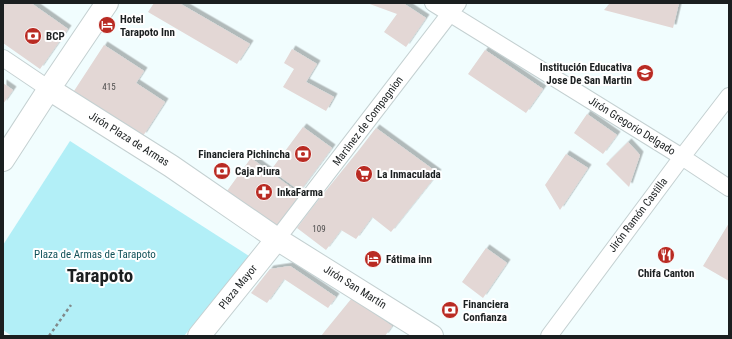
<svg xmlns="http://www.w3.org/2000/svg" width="732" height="339" font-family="'Roboto Condensed',sans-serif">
  <defs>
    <filter id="shadow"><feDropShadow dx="3.5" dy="-3.5" stdDeviation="0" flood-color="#0004"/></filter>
  </defs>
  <rect width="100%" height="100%" fill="#f1fdfe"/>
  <path fill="#b2eff7" d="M 70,141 L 249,256 L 184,336 L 12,336 L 3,330 L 3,245 Z"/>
  <path fill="#e3d7d5" filter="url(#shadow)" d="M 3,3 L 31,3 L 68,29 L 40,69 L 3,43 Z
    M 154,3 L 179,3 L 250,44 L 237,64 L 148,12 Z
    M 367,3 L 403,3 L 426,18 L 406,47 L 384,32 L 397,14 Z
    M 610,3 L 679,3 L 673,28 L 604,10 Z
    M 104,45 L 144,71 L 136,83 L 165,102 L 143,136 L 74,91 Z
    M 292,49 L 317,64 L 306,82 L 334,97 L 326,111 L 283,87 L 294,69 L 284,63 Z
    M 485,50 L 543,89 L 526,113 L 468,74 Z
    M 3,83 L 13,90 L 3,104 Z
    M 587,114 L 617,135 L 603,154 L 574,133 Z
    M 303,127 L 332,148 L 300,191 L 271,170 Z
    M 376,128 L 438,173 L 391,232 L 372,217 L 356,239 L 341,230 L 326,250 L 297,228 L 312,208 L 359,150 Z
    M 628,142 L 640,155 L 629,187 L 606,164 Z
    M 566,154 L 588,168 L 560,210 L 545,185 Z
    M 251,158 L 300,194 L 276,227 L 227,191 Z
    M 729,223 L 729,281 L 703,266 Z
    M 486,248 L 507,263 L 483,298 L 462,282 Z
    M 290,266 L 336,297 L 328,308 L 284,279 L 267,303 L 251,293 L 270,269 Z
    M 352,298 L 392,326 L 385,336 L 321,336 Z"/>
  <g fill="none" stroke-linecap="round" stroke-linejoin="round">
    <g stroke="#c4d0d1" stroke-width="18">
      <path id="street" d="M 433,3 L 682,157 L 729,188
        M 3,58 L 49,89
        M 277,239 L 458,3
        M 549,336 L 682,157 L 729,96"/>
    </g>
    <g stroke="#c4d0d1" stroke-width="24">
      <path id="secondary" d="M 49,89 L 171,166 L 277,239 L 432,336
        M 3,160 L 49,89 L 107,3
        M 199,336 L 277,239"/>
    </g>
    <path stroke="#81898a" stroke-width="2.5" stroke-dasharray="3 3" stroke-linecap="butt" d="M 49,336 L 71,305"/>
    <use href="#street" stroke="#fff" stroke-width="16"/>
    <use href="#secondary" stroke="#fff" stroke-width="22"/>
  </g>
  <defs>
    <g id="hotel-disc" transform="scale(0.9)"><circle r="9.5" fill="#b92b23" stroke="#fff"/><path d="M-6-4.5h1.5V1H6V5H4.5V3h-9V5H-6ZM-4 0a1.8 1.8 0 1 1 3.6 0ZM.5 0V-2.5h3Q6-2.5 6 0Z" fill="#fff"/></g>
    <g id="bank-disc" transform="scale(0.9)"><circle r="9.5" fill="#b92b23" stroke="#fff"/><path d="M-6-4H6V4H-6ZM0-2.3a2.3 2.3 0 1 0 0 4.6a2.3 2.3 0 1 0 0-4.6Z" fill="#fff"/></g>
    <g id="school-disc" transform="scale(0.9)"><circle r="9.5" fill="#b92b23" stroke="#fff"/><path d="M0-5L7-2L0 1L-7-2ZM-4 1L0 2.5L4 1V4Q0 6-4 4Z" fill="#fff"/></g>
    <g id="supermarket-disc" transform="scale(0.9)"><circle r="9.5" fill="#b92b23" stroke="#fff"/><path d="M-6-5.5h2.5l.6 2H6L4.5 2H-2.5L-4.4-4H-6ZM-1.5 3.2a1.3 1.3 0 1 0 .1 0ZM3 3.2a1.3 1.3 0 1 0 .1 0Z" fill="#fff"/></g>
    <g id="pharmacy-disc" transform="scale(0.9)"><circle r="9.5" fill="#b92b23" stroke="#fff"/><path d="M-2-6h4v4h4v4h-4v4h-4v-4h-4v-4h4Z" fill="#fff"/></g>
    <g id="restaurant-disc" transform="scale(0.9)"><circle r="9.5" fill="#b92b23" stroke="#fff"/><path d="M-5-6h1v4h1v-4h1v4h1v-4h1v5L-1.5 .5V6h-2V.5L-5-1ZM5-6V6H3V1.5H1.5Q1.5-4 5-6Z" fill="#fff"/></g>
  </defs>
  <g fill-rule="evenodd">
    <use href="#hotel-disc" x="107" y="25"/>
    <use href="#bank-disc" x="33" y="36"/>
    <use href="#school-disc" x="645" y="73"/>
    <use href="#bank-disc" x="303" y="154"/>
    <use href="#bank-disc" x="222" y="171"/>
    <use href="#supermarket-disc" x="364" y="174"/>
    <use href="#pharmacy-disc" x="264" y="192"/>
    <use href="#restaurant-disc" x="666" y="255"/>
    <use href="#hotel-disc" x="373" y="259"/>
    <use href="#bank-disc" x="450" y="310"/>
  </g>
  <g text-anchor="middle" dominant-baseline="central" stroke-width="4" stroke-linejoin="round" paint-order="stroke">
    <g font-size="9" fill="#4d4d4d">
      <text x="109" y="87">415</text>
      <text x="319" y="229">109</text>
    </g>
    <g font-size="11" font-weight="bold" fill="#1b1f20" stroke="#fff" text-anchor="start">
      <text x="120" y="19">Hotel<tspan x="120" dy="13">Tarapoto Inn</tspan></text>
      <text x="46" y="36">BCP</text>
      <text x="632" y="67" text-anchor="end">Institución Educativa<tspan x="632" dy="13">Jose De San Martin</tspan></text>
      <text x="290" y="154" text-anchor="end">Financiera Pichincha</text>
      <text x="235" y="171">Caja Piura</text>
      <text x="377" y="174">La Inmaculada</text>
      <text x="277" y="192">InkaFarma</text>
      <text x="386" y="259">Fátima inn</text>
      <text x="666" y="273" text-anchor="middle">Chifa Canton</text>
      <text x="463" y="304">Financiera<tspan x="463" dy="13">Confianza</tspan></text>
    </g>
    <g font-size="11" fill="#1b1f20" stroke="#fff">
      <text transform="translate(368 121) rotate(-53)">Martinez de Compagnion</text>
      <text transform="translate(632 126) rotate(32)">Jirón Gregorio Delgado</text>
      <text transform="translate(129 139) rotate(32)">Jirón Plaza de Armas</text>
      <text transform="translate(638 215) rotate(-53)">Jirón Ramón Castilla</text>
      <text transform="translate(238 287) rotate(-51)">Plaza Mayor</text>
      <text transform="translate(355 287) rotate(32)">Jirón San Martín</text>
    </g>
    <g font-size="11" fill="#125259" stroke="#fff">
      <text x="95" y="254">Plaza de Armas de Tarapoto</text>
    </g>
    <g font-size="19" font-weight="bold" fill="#1b1f20" stroke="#fff">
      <text x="100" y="275">Tarapoto</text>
    </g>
  </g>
  <rect width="732" height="339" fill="none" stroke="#1b1f20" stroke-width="8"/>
</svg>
